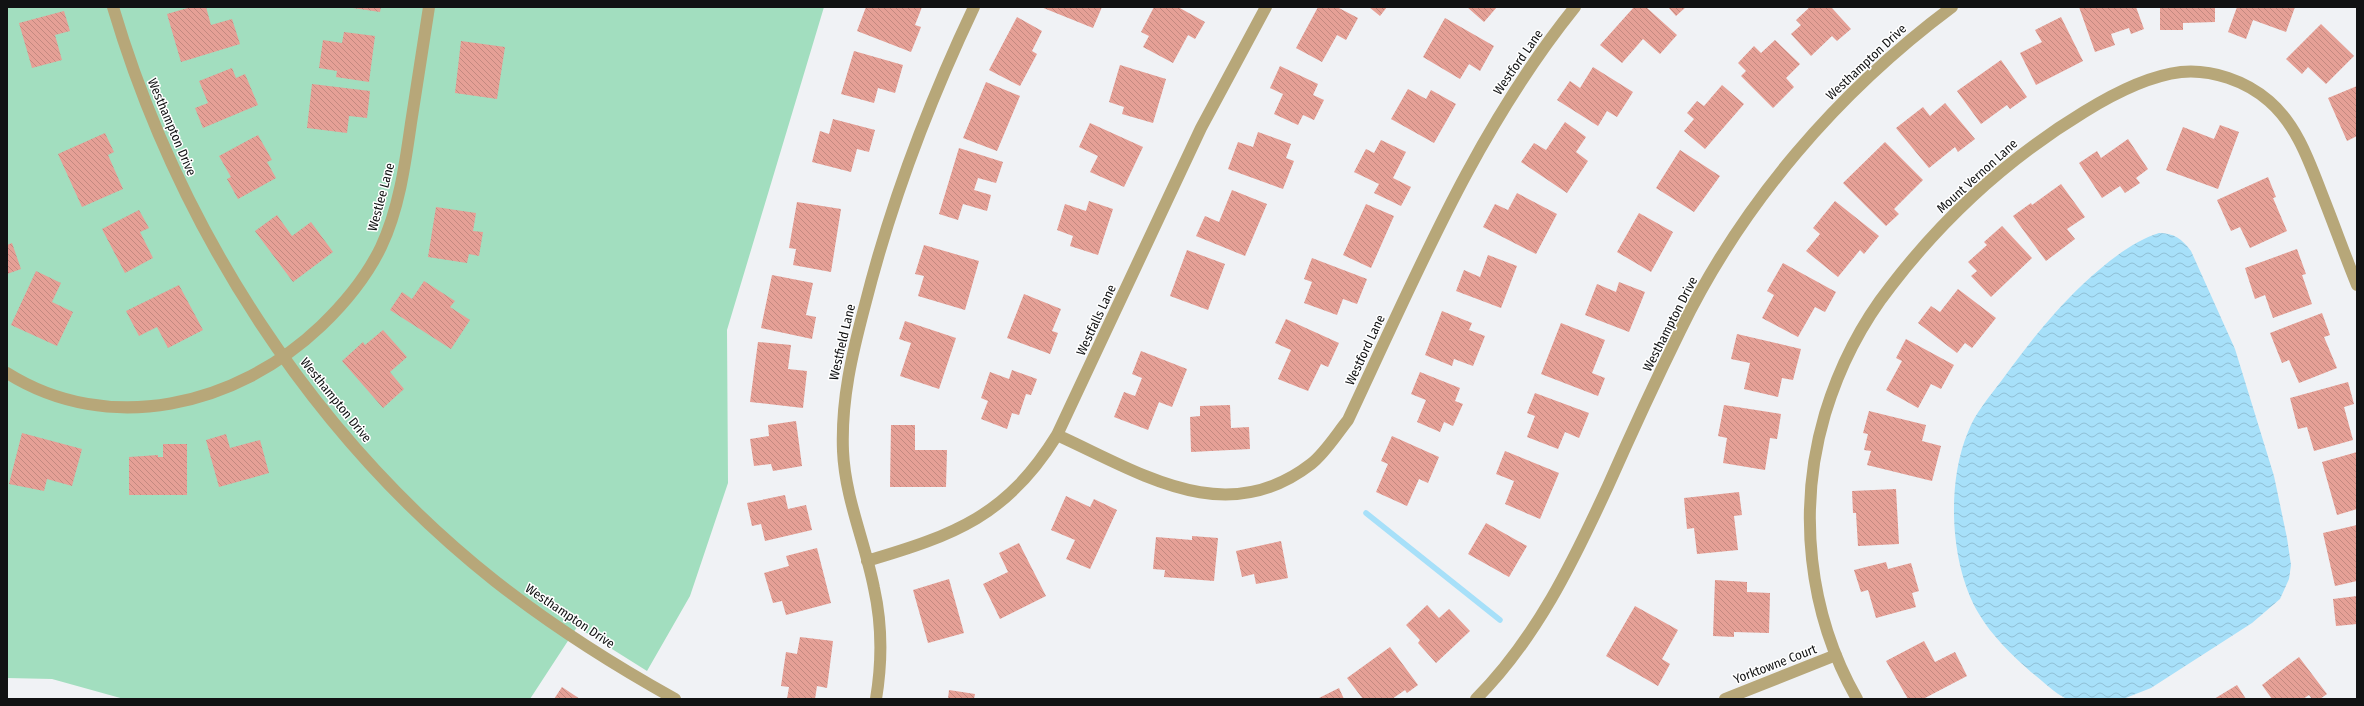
<svg xmlns="http://www.w3.org/2000/svg" width="2364" height="706" font-family="'Fira Sans Condensed',sans-serif">
  <defs>
    <pattern id="water-waves" width="16" height="10" patternUnits="userSpaceOnUse"><rect width="16" height="10" fill="#a7e0f9"/><path d="M0 5q4-4 8 0t8 0" fill="none" stroke="#8fbfd5"/></pattern>
    <pattern id="building-back-hatch" width="6" height="6" patternUnits="userSpaceOnUse"><rect width="6" height="6" fill="#e5a096"/><path d="M-1 5l2 2M0 0l6 6M5-1l2 2" fill="none" stroke="#c38980"/></pattern>
  </defs>
  <rect width="100%" height="100%" fill="#f0f2f5"/>
  <path fill="#a2debf" d="M 7,7 L 824,7 L 727,330 L 728,483 L 690,596 L 647,671 L 577,627 L 530,699 L 124,699 L 52,679 L 7,678 Z"/>
  <path fill="url(#water-waves)" d="M 2159,233 C 2174,233 2182,239 2191,251 L 2235,349 L 2274,476 L 2287,538 L 2291,565 L 2289,579 L 2280,599 L 2252,623 L 2151,688 L 2123,699 L 2067,699 C 2054,693 2043,681 2031,672 C 2013,656 1991,635 1979,614 C 1950,566 1946,484 1968,432 C 1975,413 1990,396 2002,380 C 2019,357 2036,334 2055,313 C 2079,286 2124,243 2159,233 Z"/>
  <g fill="none" stroke-linecap="round" stroke-linejoin="round">
    <path stroke="#a7e0f9" stroke-width="5.5" d="M 1366,513 L 1500,620"/>
  </g>
  <path fill="url(#building-back-hatch)" d="M 191,7 L 206,7 L 211,25 L 232,19 L 240,44 L 181,62 L 167,14 Z
    M 346,7 L 381,7 L 380,12 Z
    M 866,7 L 922,7 L 915,25 L 921,27 L 911,52 L 857,31 Z
    M 1041,7 L 1102,7 L 1093,28 Z
    M 1154,7 L 1178,7 L 1205,22 L 1195,39 L 1188,35 L 1173,63 L 1143,47 L 1149,36 L 1141,32 Z
    M 1318,7 L 1337,7 L 1358,18 L 1346,40 L 1337,35 L 1322,62 L 1296,48 Z
    M 1369,7 L 1387,7 L 1380,16 Z
    M 1467,7 L 1497,7 L 1484,22 Z
    M 1634,7 L 1646,7 L 1677,35 L 1660,54 L 1643,39 L 1622,63 L 1600,45 Z
    M 1668,7 L 1686,7 L 1676,16 Z
    M 1810,7 L 1831,7 L 1851,29 L 1837,41 L 1832,36 L 1811,56 L 1791,34 L 1801,25 L 1796,20 Z
    M 2079,7 L 2136,7 L 2144,29 L 2131,34 L 2129,28 L 2111,34 L 2115,45 L 2095,52 Z
    M 2160,7 L 2215,7 L 2215,22 L 2183,23 L 2183,30 L 2160,30 Z
    M 2237,7 L 2295,7 L 2286,32 L 2253,20 L 2246,39 L 2228,32 Z
    M 64,11 L 70,31 L 55,35 L 62,60 L 32,68 L 19,23 Z
    M 1017,17 L 1042,31 L 1032,51 L 1037,54 L 1020,86 L 989,70 Z
    M 2061,17 L 2083,61 L 2036,85 L 2020,53 L 2042,42 L 2035,30 Z
    M 1445,18 L 1494,46 L 1480,71 L 1469,64 L 1460,79 L 1423,57 Z
    M 2321,24 L 2354,56 L 2326,84 L 2308,67 L 2302,74 L 2286,59 Z
    M 344,32 L 375,36 L 369,82 L 336,77 L 337,71 L 319,68 L 323,40 L 342,43 Z
    M 1775,40 L 1800,64 L 1786,78 L 1794,87 L 1773,108 L 1741,76 L 1746,71 L 1738,63 L 1754,46 L 1761,53 Z
    M 461,41 L 505,47 L 497,99 L 455,93 Z
    M 854,51 L 903,65 L 895,93 L 878,88 L 874,103 L 841,94 Z
    M 2001,60 L 2027,97 L 2010,109 L 2007,105 L 1981,124 L 1957,91 Z
    M 1120,65 L 1166,79 L 1153,123 L 1122,114 L 1124,107 L 1109,102 Z
    M 1280,66 L 1318,84 L 1313,95 L 1324,100 L 1314,120 L 1303,115 L 1298,125 L 1274,114 L 1283,94 L 1270,88 Z
    M 1593,67 L 1633,92 L 1617,117 L 1607,111 L 1598,126 L 1557,100 L 1570,81 L 1580,88 Z
    M 232,68 L 236,78 L 245,74 L 258,105 L 203,128 L 195,108 L 208,103 L 199,81 Z
    M 986,82 L 1020,96 L 997,151 L 963,138 Z
    M 312,84 L 370,91 L 367,118 L 349,116 L 347,133 L 307,128 Z
    M 1722,85 L 1744,104 L 1705,149 L 1684,131 L 1694,119 L 1687,113 L 1697,101 L 1704,106 Z
    M 2357,86 L 2357,136 L 2347,141 L 2328,98 Z
    M 1408,89 L 1426,99 L 1431,90 L 1456,104 L 1434,143 L 1391,119 Z
    M 1945,103 L 1975,139 L 1958,152 L 1955,147 L 1929,168 L 1896,128 L 1923,107 L 1930,116 Z
    M 833,119 L 875,130 L 869,152 L 857,149 L 851,172 L 812,162 L 820,131 L 829,134 Z
    M 1565,122 L 1586,137 L 1576,152 L 1588,161 L 1567,193 L 1521,162 L 1534,143 L 1546,150 Z
    M 1090,123 L 1143,147 L 1124,187 L 1090,172 L 1098,156 L 1079,147 Z
    M 2220,125 L 2239,132 L 2218,189 L 2166,170 L 2183,127 L 2214,139 Z
    M 1258,132 L 1291,144 L 1286,158 L 1294,161 L 1283,189 L 1228,169 L 1238,142 L 1253,147 Z
    M 105,133 L 114,152 L 108,155 L 123,189 L 82,207 L 58,154 Z
    M 258,135 L 272,160 L 267,162 L 276,178 L 238,199 L 227,179 L 231,177 L 219,156 Z
    M 2128,139 L 2148,169 L 2136,178 L 2140,183 L 2125,193 L 2120,186 L 2102,198 L 2079,163 L 2097,151 L 2101,158 Z
    M 1381,140 L 1406,152 L 1393,178 L 1411,187 L 1401,206 L 1374,193 L 1379,184 L 1354,172 L 1366,149 L 1374,153 Z
    M 1885,142 L 1923,180 L 1894,209 L 1899,214 L 1886,226 L 1843,183 Z
    M 959,148 L 1003,162 L 996,183 L 978,178 L 974,190 L 991,195 L 987,211 L 963,204 L 958,220 L 939,214 Z
    M 1680,150 L 1720,176 L 1694,212 L 1656,188 Z
    M 2268,177 L 2276,197 L 2273,198 L 2287,231 L 2250,248 L 2240,227 L 2231,231 L 2217,200 Z
    M 2061,184 L 2085,217 L 2067,229 L 2075,239 L 2046,261 L 2013,216 L 2031,203 L 2032,205 Z
    M 1232,190 L 1267,204 L 1245,256 L 1196,236 L 1205,216 L 1219,222 Z
    M 1517,193 L 1557,214 L 1536,254 L 1483,227 L 1495,204 L 1508,210 Z
    M 1089,201 L 1113,209 L 1098,255 L 1070,246 L 1073,236 L 1057,230 L 1065,204 L 1086,211 Z
    M 1835,201 L 1879,236 L 1864,254 L 1860,250 L 1838,277 L 1806,251 L 1820,234 L 1813,228 Z
    M 797,202 L 841,209 L 831,272 L 793,265 L 796,249 L 789,248 Z
    M 1366,204 L 1394,216 L 1371,268 L 1343,255 Z
    M 436,207 L 476,213 L 473,231 L 483,232 L 479,256 L 469,254 L 467,263 L 428,257 Z
    M 139,210 L 149,228 L 140,232 L 153,258 L 125,273 L 102,229 Z
    M 1639,213 L 1673,232 L 1651,272 L 1617,252 Z
    M 277,215 L 292,236 L 311,222 L 333,252 L 293,282 L 255,231 Z
    M 2002,226 L 2032,258 L 1991,297 L 1971,276 L 1977,271 L 1968,262 L 1987,245 L 1984,242 Z
    M 12,243 L 21,269 L 7,274 L 7,245 Z
    M 924,245 L 979,261 L 965,310 L 918,296 L 924,276 L 915,274 Z
    M 2297,249 L 2306,274 L 2302,275 L 2312,304 L 2273,318 L 2265,295 L 2255,299 L 2245,268 Z
    M 1187,250 L 1225,264 L 1208,310 L 1170,296 Z
    M 1488,255 L 1517,266 L 1501,308 L 1456,291 L 1464,270 L 1480,277 Z
    M 1312,258 L 1367,279 L 1357,304 L 1343,299 L 1337,315 L 1304,303 L 1312,282 L 1304,279 Z
    M 1783,263 L 1836,292 L 1825,312 L 1815,307 L 1798,337 L 1762,318 L 1774,295 L 1767,291 Z
    M 36,271 L 61,283 L 52,302 L 73,312 L 57,346 L 11,325 Z
    M 772,275 L 813,283 L 806,315 L 816,317 L 812,339 L 761,328 Z
    M 424,281 L 455,301 L 450,307 L 470,320 L 451,349 L 390,310 L 402,292 L 412,299 Z
    M 1619,282 L 1645,292 L 1629,332 L 1585,315 L 1597,284 L 1616,292 Z
    M 179,285 L 203,330 L 168,348 L 157,327 L 139,336 L 126,311 Z
    M 1958,289 L 1996,318 L 1972,348 L 1965,343 L 1957,353 L 1918,323 L 1931,306 L 1940,312 Z
    M 1024,294 L 1061,309 L 1052,331 L 1058,333 L 1050,354 L 1007,338 Z
    M 1442,311 L 1472,323 L 1469,330 L 1485,336 L 1473,366 L 1454,359 L 1452,366 L 1425,355 Z
    M 2322,313 L 2330,335 L 2324,337 L 2337,368 L 2299,383 L 2289,360 L 2282,363 L 2270,333 Z
    M 1286,319 L 1339,343 L 1328,367 L 1321,364 L 1308,391 L 1278,379 L 1291,350 L 1275,343 Z
    M 905,321 L 956,338 L 939,389 L 900,376 L 911,343 L 899,339 Z
    M 1561,323 L 1605,340 L 1592,373 L 1605,378 L 1598,396 L 1541,374 Z
    M 383,330 L 407,357 L 390,372 L 404,389 L 383,408 L 342,361 L 363,342 L 365,345 Z
    M 1737,334 L 1801,349 L 1793,380 L 1782,378 L 1778,397 L 1744,389 L 1750,363 L 1731,359 Z
    M 1906,339 L 1954,365 L 1941,389 L 1931,384 L 1918,408 L 1886,390 L 1902,361 L 1896,358 Z
    M 758,342 L 791,345 L 788,369 L 807,371 L 803,408 L 750,402 Z
    M 1141,351 L 1187,369 L 1172,407 L 1159,402 L 1148,430 L 1114,417 L 1124,392 L 1135,396 L 1142,378 L 1132,374 Z
    M 1012,370 L 1037,379 L 1031,395 L 1026,394 L 1019,415 L 1012,413 L 1007,429 L 981,419 L 988,401 L 981,398 L 990,372 L 1009,379 Z
    M 1420,372 L 1460,388 L 1455,401 L 1463,404 L 1453,426 L 1444,422 L 1440,432 L 1417,422 L 1426,400 L 1411,394 Z
    M 2348,382 L 2354,404 L 2344,407 L 2353,440 L 2314,451 L 2307,427 L 2298,429 L 2290,398 Z
    M 1535,393 L 1589,413 L 1579,438 L 1565,432 L 1558,449 L 1527,437 L 1535,416 L 1527,413 Z
    M 1230,405 L 1231,428 L 1249,427 L 1250,449 L 1191,452 L 1190,417 L 1200,416 L 1200,406 Z
    M 1724,405 L 1781,414 L 1777,439 L 1770,438 L 1765,470 L 1723,463 L 1727,438 L 1718,436 Z
    M 1869,411 L 1926,425 L 1922,441 L 1941,446 L 1932,481 L 1867,465 L 1871,451 L 1864,450 L 1868,434 L 1863,433 Z
    M 796,421 L 802,466 L 773,471 L 771,464 L 754,466 L 750,439 L 769,436 L 768,425 Z
    M 891,425 L 915,425 L 915,450 L 947,450 L 946,487 L 890,487 Z
    M 22,433 L 82,449 L 72,486 L 47,479 L 44,491 L 9,484 Z
    M 226,434 L 230,448 L 260,440 L 269,473 L 219,487 L 206,440 Z
    M 1392,436 L 1439,457 L 1428,483 L 1419,479 L 1407,506 L 1376,492 L 1388,464 L 1381,461 Z
    M 163,444 L 187,444 L 187,495 L 129,495 L 129,457 L 158,455 L 158,457 L 163,457 Z
    M 1505,451 L 1559,473 L 1540,519 L 1505,504 L 1514,481 L 1496,474 Z
    M 2357,452 L 2357,509 L 2337,515 L 2322,462 Z
    M 1896,489 L 1899,544 L 1858,546 L 1856,513 L 1853,513 L 1852,491 Z
    M 1739,492 L 1742,515 L 1734,516 L 1738,550 L 1697,554 L 1694,528 L 1687,529 L 1684,498 Z
    M 785,495 L 788,509 L 806,505 L 812,530 L 765,541 L 761,524 L 752,526 L 747,503 Z
    M 1066,496 L 1090,507 L 1094,499 L 1117,510 L 1090,569 L 1066,559 L 1075,540 L 1051,530 Z
    M 1486,523 L 1527,546 L 1509,577 L 1468,554 Z
    M 2357,525 L 2357,581 L 2335,586 L 2323,533 Z
    M 1192,536 L 1218,538 L 1214,581 L 1164,577 L 1165,570 L 1153,569 L 1156,537 L 1192,540 Z
    M 1281,541 L 1288,578 L 1256,584 L 1254,574 L 1242,577 L 1236,551 Z
    M 1019,543 L 1046,596 L 1000,619 L 983,584 L 1008,572 L 999,553 Z
    M 817,548 L 831,603 L 786,615 L 782,601 L 773,603 L 764,573 L 789,566 L 786,556 Z
    M 1886,562 L 1888,569 L 1911,563 L 1919,591 L 1912,593 L 1916,607 L 1876,618 L 1868,590 L 1861,592 L 1854,570 Z
    M 949,579 L 964,633 L 928,643 L 913,590 Z
    M 1715,580 L 1747,582 L 1747,592 L 1770,593 L 1769,633 L 1734,632 L 1734,637 L 1713,636 Z
    M 2357,596 L 2357,624 L 2336,626 L 2333,599 Z
    M 1427,605 L 1439,618 L 1449,609 L 1470,631 L 1436,663 L 1418,643 L 1420,640 L 1406,625 Z
    M 1635,606 L 1678,630 L 1662,659 L 1670,664 L 1658,686 L 1606,656 Z
    M 800,637 L 833,641 L 827,688 L 817,686 L 815,699 L 787,699 L 789,687 L 781,686 L 786,652 L 797,654 Z
    M 1924,641 L 1935,662 L 1955,652 L 1967,676 L 1923,699 L 1908,699 L 1886,661 Z
    M 1390,647 L 1418,685 L 1407,693 L 1405,690 L 1392,699 L 1363,699 L 1347,678 Z
    M 2299,657 L 2327,694 L 2320,699 L 2312,699 L 2309,695 L 2303,699 L 2272,699 L 2262,685 Z
    M 2237,685 L 2246,699 L 2214,699 Z
    M 562,687 L 580,699 L 554,699 Z
    M 1339,688 L 1344,699 L 1317,699 Z
    M 949,690 L 975,694 L 974,699 L 948,699 Z"/>
  <g fill="none" stroke-linecap="round" stroke-linejoin="round">
    <path stroke="#b7a779" stroke-width="12" d="M 113,7 C 179,229 312,436 495,581 C 551,625 612,664 675,699
      M 7,373 C 109,437 237,406 321,326 C 345,303 366,278 381,247 C 399,209 405,165 411,123 C 417,84 423,46 429,7
      M 1057,435 C 1139,472 1225,531 1311,464 C 1325,453 1336,435 1348,420 C 1415,278 1475,131 1575,7
      M 867,561 C 955,535 1007,516 1057,435 L 1201,128 L 1266,7
      M 876,699 C 882,663 882,624 874,588 C 865,542 845,498 843,451 C 841,400 852,354 865,305 C 891,202 929,102 974,7
      M 1476,699 C 1536,639 1573,562 1608,486 C 1631,434 1655,382 1680,331 C 1742,203 1838,92 1952,7
      M 1725,699 L 1836,655
      M 1857,699 C 1808,613 1797,509 1825,414 C 1839,368 1861,324 1891,286 C 1944,217 2010,157 2084,112 C 2113,94 2147,76 2181,72 C 2212,69 2246,81 2269,101 C 2299,127 2311,167 2325,202 C 2336,230 2346,258 2357,285"/>
  </g>
  <g text-anchor="middle" dominant-baseline="central" stroke-width="3" stroke-linejoin="round" paint-order="stroke">
    <g font-size="13" fill="#111213" stroke="#fff">
      <text transform="translate(1518 62) rotate(-55)">Westford Lane</text>
      <text transform="translate(1866 62) rotate(-43)">Westhampton Drive</text>
      <text transform="translate(172 127) rotate(67)">Westhampton Drive</text>
      <text transform="translate(1977 176) rotate(-42)">Mount Vernon Lane</text>
      <text transform="translate(381 197) rotate(-75)">Westlee Lane</text>
      <text transform="translate(1096 320) rotate(-65)">Westfalls Lane</text>
      <text transform="translate(1670 324) rotate(-63)">Westhampton Drive</text>
      <text transform="translate(842 342) rotate(-77)">Westfield Lane</text>
      <text transform="translate(1365 350) rotate(-65)">Westford Lane</text>
      <text transform="translate(336 400) rotate(51)">Westhampton Drive</text>
      <text transform="translate(570 616) rotate(34)">Westhampton Drive</text>
      <text transform="translate(1775 664) rotate(-21)">Yorktowne Court</text>
    </g>
  </g>
  <rect width="2364" height="706" fill="none" stroke="#111213" stroke-width="16"/>
</svg>
